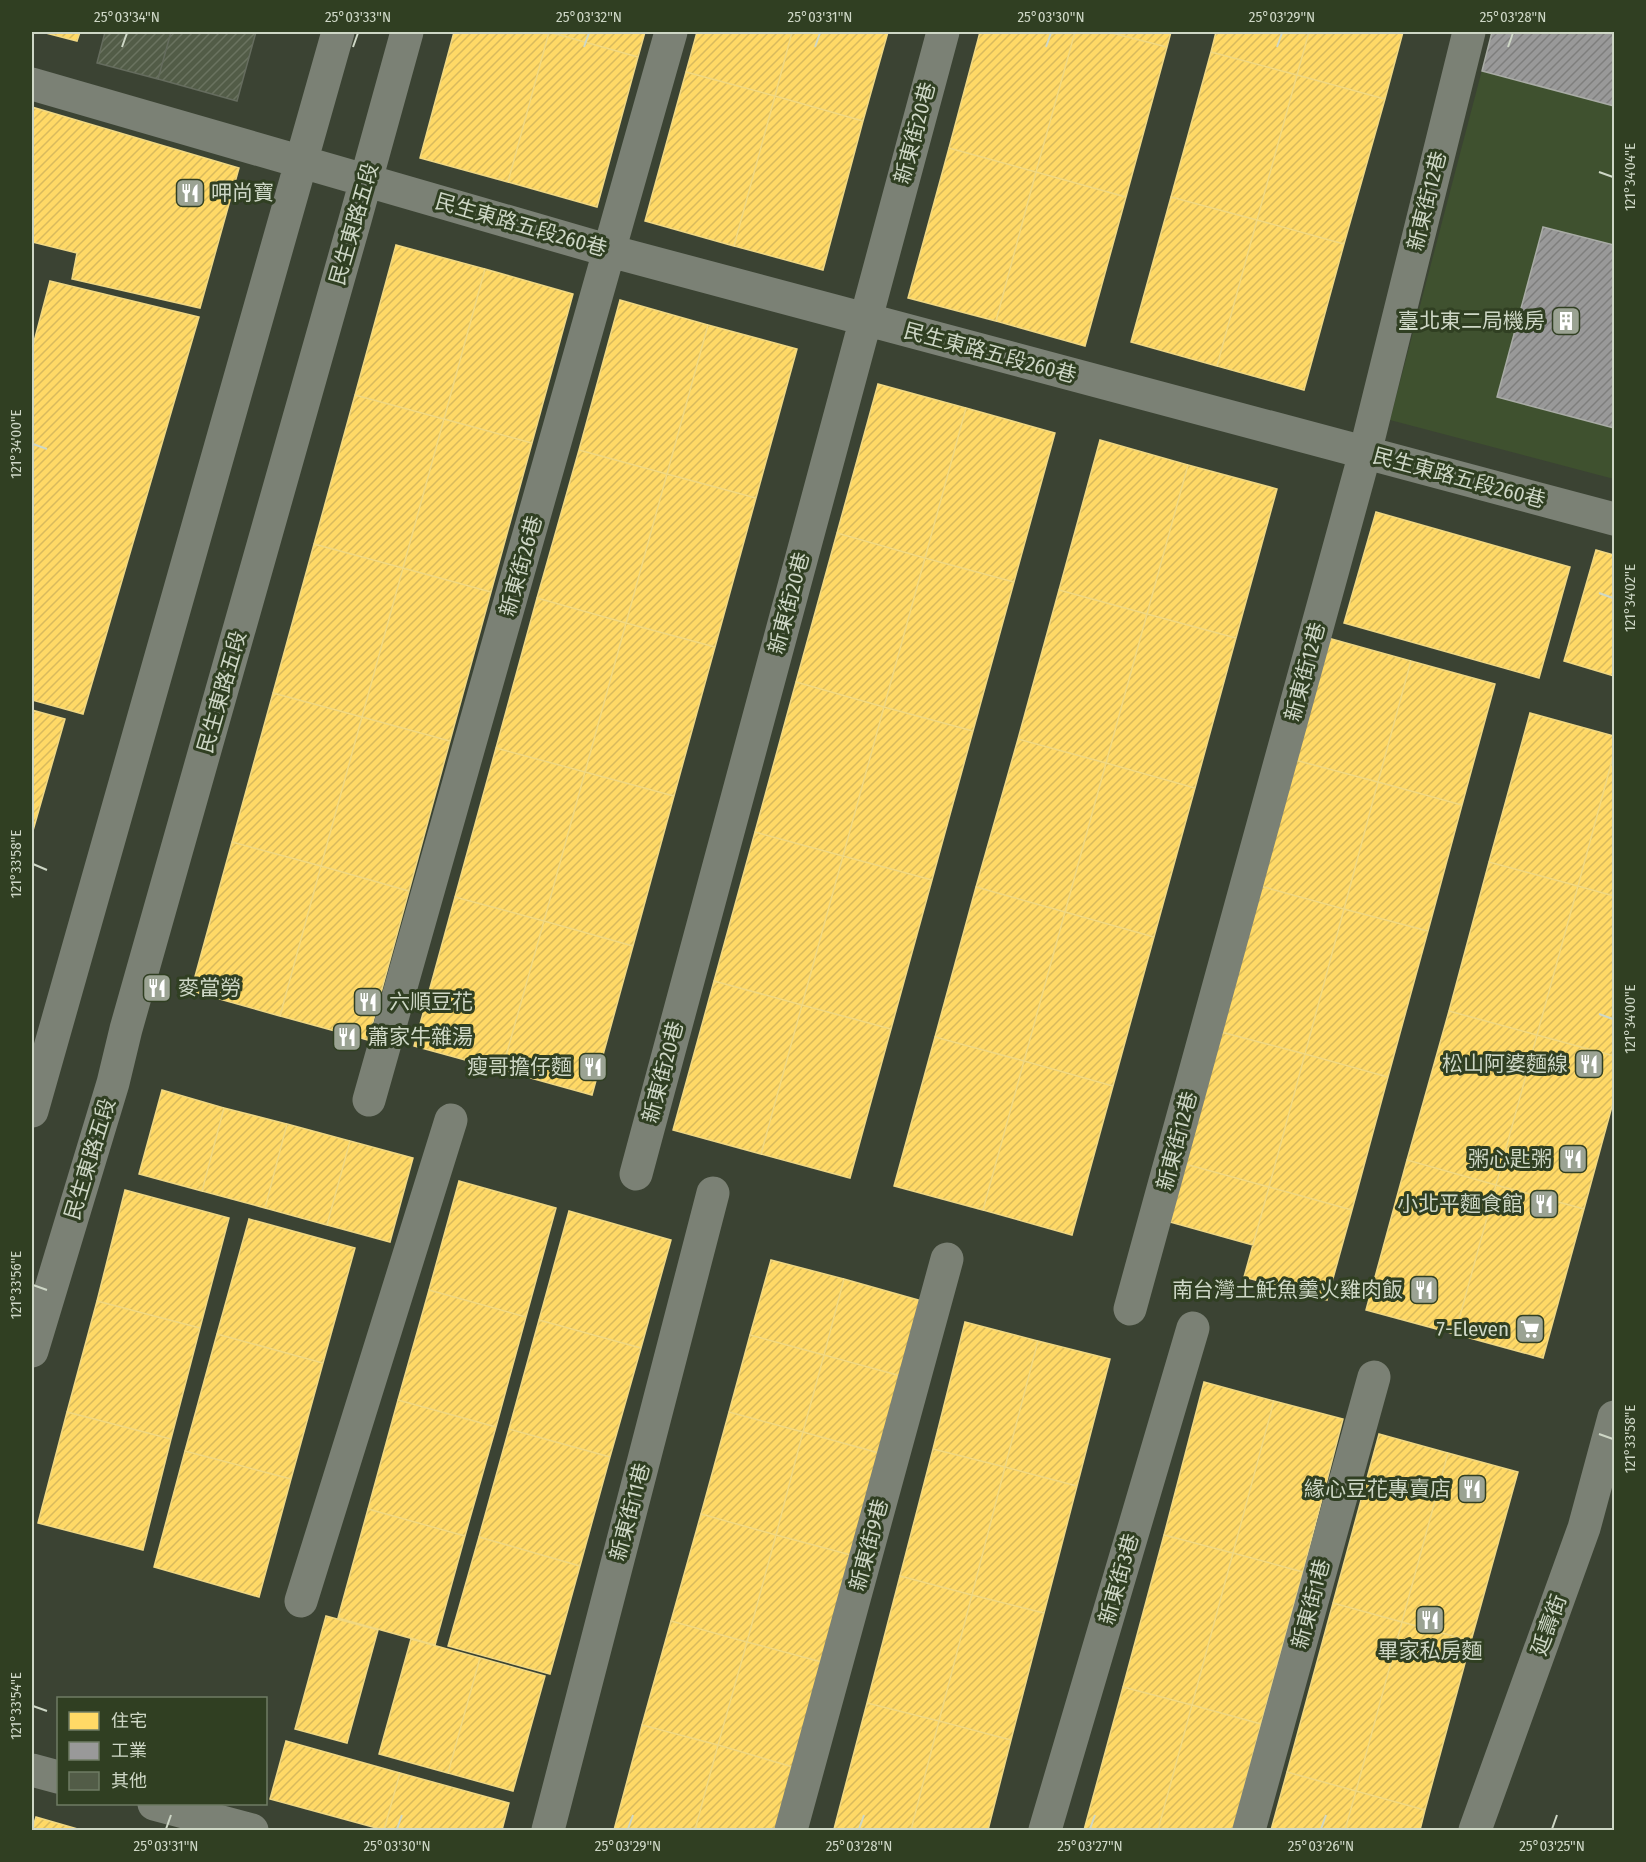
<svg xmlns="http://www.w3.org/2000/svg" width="1646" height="1862" font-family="'Fira Sans Condensed','Noto Sans TC',sans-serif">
  <defs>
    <pattern id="homes-hatch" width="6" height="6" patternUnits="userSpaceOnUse" patternTransform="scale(1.5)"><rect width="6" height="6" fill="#ffd966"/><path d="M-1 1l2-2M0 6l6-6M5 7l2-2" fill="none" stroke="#d8ba5d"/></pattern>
    <pattern id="industry-hatch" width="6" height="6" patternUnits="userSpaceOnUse" patternTransform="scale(1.5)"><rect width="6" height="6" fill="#999"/><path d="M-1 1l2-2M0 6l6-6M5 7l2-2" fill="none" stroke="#7e7e7d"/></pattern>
    <pattern id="building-hatch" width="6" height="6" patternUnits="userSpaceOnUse" patternTransform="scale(1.5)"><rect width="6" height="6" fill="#525c47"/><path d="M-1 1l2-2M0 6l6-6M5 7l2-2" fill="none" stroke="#6a7360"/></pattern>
  </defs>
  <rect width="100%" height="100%" fill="#3b4333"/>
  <path fill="#3f512f" d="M 1492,32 L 1614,32 L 1614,479 L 1390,420 Z"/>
  <path fill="url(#homes-hatch)" stroke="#f0d883" stroke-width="1.5" d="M 42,32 L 80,32 L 77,41 Z
    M 454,32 L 549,32 L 508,182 L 420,158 Z
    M 549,32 L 645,32 L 638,57 Z
    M 549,32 L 638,57 L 597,207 L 508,182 Z
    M 697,32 L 792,32 L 775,96 L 686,72 Z
    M 792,32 L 888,32 L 863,121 L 775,96 Z
    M 980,32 L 1075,32 L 1036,172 L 949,148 Z
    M 1075,32 L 1108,32 L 1167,47 L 1126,197 L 1036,172 Z
    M 1108,32 L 1171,32 L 1167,47 Z
    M 1216,32 L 1309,32 L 1297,75 L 1211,52 Z
    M 1309,32 L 1403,32 L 1385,99 L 1297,75 Z
    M 1211,52 L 1297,75 L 1257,220 L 1171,197 Z
    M 686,72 L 775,96 L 734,246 L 645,221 Z
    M 1297,75 L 1385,99 L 1344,244 L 1257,220 Z
    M 775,96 L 863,121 L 823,270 L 734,246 Z
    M 32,107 L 239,168 L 200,308 L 72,279 L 77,253 L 32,242 Z
    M 949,148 L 1036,172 L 996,321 L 908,298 Z
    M 1036,172 L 1126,197 L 1085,346 L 996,321 Z
    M 1171,197 L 1257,220 L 1217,366 L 1131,342 Z
    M 1257,220 L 1344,244 L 1304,390 L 1217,366 Z
    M 396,245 L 485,269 L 444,419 L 355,395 Z
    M 485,269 L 573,294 L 532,443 L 444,419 Z
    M 50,281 L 199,317 L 83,714 L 32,700 L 32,349 Z
    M 620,300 L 708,325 L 667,474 L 579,450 Z
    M 708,325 L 797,349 L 756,498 L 667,474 Z
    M 878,384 L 966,408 L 925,558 L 837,533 Z
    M 355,395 L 444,419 L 403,568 L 314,544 Z
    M 966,408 L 1055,433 L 1014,582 L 925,558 Z
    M 444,419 L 532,443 L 491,592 L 403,568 Z
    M 1100,440 L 1188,465 L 1147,614 L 1059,590 Z
    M 579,450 L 667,474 L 626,623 L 537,598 Z
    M 1188,465 L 1277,489 L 1236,638 L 1147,614 Z
    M 667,474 L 756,498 L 715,647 L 626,623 Z
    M 1376,512 L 1570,567 L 1539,678 L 1344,623 Z
    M 837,533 L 925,558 L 884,707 L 796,682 Z
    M 314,544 L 403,568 L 362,717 L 273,693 Z
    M 1596,550 L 1614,555 L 1614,676 L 1564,661 Z
    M 925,558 L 1014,582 L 973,731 L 884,707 Z
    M 403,568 L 491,592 L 450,741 L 362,717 Z
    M 1059,590 L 1147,614 L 1106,763 L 1018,739 Z
    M 537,598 L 626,623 L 585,772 L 496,748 Z
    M 1147,614 L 1236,638 L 1195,788 L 1106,763 Z
    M 626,623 L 715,647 L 674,796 L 585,772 Z
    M 1328,638 L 1411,661 L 1378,782 L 1295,760 Z
    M 1411,661 L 1495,684 L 1462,805 L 1378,782 Z
    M 796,682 L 884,707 L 843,856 L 755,832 Z
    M 273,693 L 362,717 L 321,866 L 232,842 Z
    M 884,707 L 973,731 L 932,880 L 843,856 Z
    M 32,710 L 65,719 L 32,834 Z
    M 1530,713 L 1614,736 L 1614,753 L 1578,886 L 1489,862 Z
    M 362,717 L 450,741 L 409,891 L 321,866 Z
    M 1018,739 L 1106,763 L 1065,912 L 976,887 Z
    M 496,748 L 585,772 L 544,921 L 455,897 Z
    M 1614,753 L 1614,896 L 1578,886 Z
    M 1295,760 L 1378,782 L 1344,909 L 1260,886 Z
    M 1106,763 L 1195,788 L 1154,937 L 1065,912 Z
    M 585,772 L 674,796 L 633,946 L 544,921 Z
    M 1378,782 L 1462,805 L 1428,931 L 1344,909 Z
    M 755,832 L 843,856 L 802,1005 L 714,981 Z
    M 232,842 L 321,866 L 280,1016 L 191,991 Z
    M 843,856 L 932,880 L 891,1029 L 802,1005 Z
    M 1489,862 L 1578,886 L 1537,1035 L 1449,1011 Z
    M 321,866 L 409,891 L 368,1040 L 280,1016 Z
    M 1260,886 L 1344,909 L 1305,1054 L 1221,1032 Z
    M 1578,886 L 1614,896 L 1614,1056 L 1537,1035 Z
    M 976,887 L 1065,912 L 1024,1061 L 935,1037 Z
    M 455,897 L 544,921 L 502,1070 L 414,1046 Z
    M 1344,909 L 1428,931 L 1388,1077 L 1305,1054 Z
    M 1065,912 L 1154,937 L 1113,1086 L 1024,1061 Z
    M 544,921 L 633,946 L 592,1095 L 502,1070 Z
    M 714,981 L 802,1005 L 761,1154 L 673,1130 Z
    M 802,1005 L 891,1029 L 850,1178 L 761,1154 Z
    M 1449,1011 L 1537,1035 L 1496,1185 L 1407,1160 Z
    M 1221,1032 L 1305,1054 L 1269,1187 L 1185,1164 Z
    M 1537,1035 L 1614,1056 L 1614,1099 L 1584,1209 L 1496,1185 Z
    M 935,1037 L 1024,1061 L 983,1210 L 894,1186 Z
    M 1305,1054 L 1388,1077 L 1352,1210 L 1269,1187 Z
    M 1024,1061 L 1113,1086 L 1072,1235 L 983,1210 Z
    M 162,1090 L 224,1108 L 202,1191 L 139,1174 Z
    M 224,1108 L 287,1124 L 265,1208 L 202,1191 Z
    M 287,1124 L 350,1141 L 327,1225 L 265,1208 Z
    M 350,1141 L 413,1158 L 390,1242 L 327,1225 Z
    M 1407,1160 L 1496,1185 L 1455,1334 L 1366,1310 Z
    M 1185,1164 L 1269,1187 L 1253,1245 L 1170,1222 Z
    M 459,1181 L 556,1208 L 526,1317 L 429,1290 Z
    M 1496,1185 L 1584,1209 L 1543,1358 L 1455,1334 Z
    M 1269,1187 L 1352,1210 L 1327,1300 L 1244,1277 Z
    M 125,1190 L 229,1218 L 200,1328 L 97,1301 Z
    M 569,1211 L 671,1240 L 641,1348 L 539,1320 Z
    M 249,1219 L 355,1248 L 323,1363 L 217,1334 Z
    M 771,1260 L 844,1279 L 824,1355 L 750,1335 Z
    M 844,1279 L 922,1301 L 901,1376 L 824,1355 Z
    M 429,1290 L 526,1317 L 496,1427 L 398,1400 Z
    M 97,1301 L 200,1328 L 171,1439 L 67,1412 Z
    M 539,1320 L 641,1348 L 610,1457 L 509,1429 Z
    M 965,1322 L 1038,1341 L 1005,1467 L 933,1449 Z
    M 217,1334 L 323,1363 L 291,1479 L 185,1451 Z
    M 750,1335 L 824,1355 L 803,1432 L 729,1412 Z
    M 1038,1341 L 1110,1359 L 1077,1486 L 1005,1467 Z
    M 824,1355 L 901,1376 L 879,1453 L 803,1432 Z
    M 1204,1382 L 1274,1401 L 1233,1553 L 1164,1535 Z
    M 398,1400 L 496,1427 L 465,1536 L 368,1509 Z
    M 1274,1401 L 1343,1419 L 1303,1572 L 1233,1553 Z
    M 67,1412 L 171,1439 L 143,1550 L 38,1523 Z
    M 729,1412 L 803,1432 L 776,1535 L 701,1514 Z
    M 509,1429 L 610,1457 L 580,1566 L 479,1537 Z
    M 803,1432 L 879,1453 L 851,1555 L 776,1535 Z
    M 1379,1434 L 1448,1453 L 1402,1622 L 1333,1603 Z
    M 933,1449 L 1005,1467 L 972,1595 L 900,1576 Z
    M 185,1451 L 291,1479 L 259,1597 L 154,1567 Z
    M 1448,1453 L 1518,1472 L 1471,1641 L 1402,1622 Z
    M 1005,1467 L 1077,1486 L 1044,1613 L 972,1595 Z
    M 368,1509 L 465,1536 L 435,1645 L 338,1618 Z
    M 701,1514 L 776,1535 L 747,1642 L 671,1621 Z
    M 776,1535 L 851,1555 L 822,1662 L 747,1642 Z
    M 1164,1535 L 1233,1553 L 1192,1705 L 1123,1687 Z
    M 479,1537 L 580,1566 L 550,1674 L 448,1646 Z
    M 1233,1553 L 1303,1572 L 1261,1724 L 1192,1705 Z
    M 900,1576 L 972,1595 L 939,1721 L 867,1703 Z
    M 972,1595 L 1044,1613 L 1011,1740 L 939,1721 Z
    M 1333,1603 L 1402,1622 L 1356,1791 L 1287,1772 Z
    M 326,1616 L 378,1630 L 347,1743 L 295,1729 Z
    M 671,1621 L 747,1642 L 718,1745 L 642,1725 Z
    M 1402,1622 L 1471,1641 L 1425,1810 L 1356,1791 Z
    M 411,1639 L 480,1658 L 448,1773 L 379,1754 Z
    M 747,1642 L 822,1662 L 793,1767 L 718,1745 Z
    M 480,1658 L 545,1676 L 513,1791 L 448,1773 Z
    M 1123,1687 L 1192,1705 L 1158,1830 L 1084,1830 Z
    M 867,1703 L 939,1721 L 911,1830 L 834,1829 Z
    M 1192,1705 L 1261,1724 L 1233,1830 L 1158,1830 Z
    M 939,1721 L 1011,1740 L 988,1830 L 911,1830 Z
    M 642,1725 L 718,1745 L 695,1830 L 614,1830 Z
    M 286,1741 L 400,1773 L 384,1830 L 270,1799 Z
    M 718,1745 L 793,1767 L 775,1830 L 695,1830 Z
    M 1287,1772 L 1356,1791 L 1345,1830 L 1271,1830 Z
    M 400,1773 L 509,1803 L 502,1830 L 384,1830 Z
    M 1356,1791 L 1425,1810 L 1420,1830 L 1345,1830 Z
    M 36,1817 L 81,1830 L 32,1830 Z"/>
  <path fill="url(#industry-hatch)" stroke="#a9aca6" stroke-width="1.5" d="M 1492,32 L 1614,32 L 1614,106 L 1482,71 Z
    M 1543,227 L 1614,245 L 1614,428 L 1497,397 Z"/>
  <path fill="url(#building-hatch)" stroke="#656c5e" stroke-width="1.5" d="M 105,32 L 171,32 L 158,79 L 97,63 Z
    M 171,32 L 256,32 L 237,101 L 158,79 Z"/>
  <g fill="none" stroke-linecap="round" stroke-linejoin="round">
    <path stroke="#7b8175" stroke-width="33" d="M 32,84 L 610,251 L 1614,519
      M 369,1100 L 671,32
      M 32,1111 L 338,32
      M 636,1174 L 943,32
      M 1130,1309 L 1365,453 L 1469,32
      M 32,1351 L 113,1083 L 126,1029 L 355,220 L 407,32
      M 301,1601 L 451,1120
      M 32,1770 L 58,1777
      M 154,1804 L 252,1830
      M 548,1830 L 713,1193
      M 791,1830 L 947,1259
      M 1045,1830 L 1193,1328
      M 1249,1830 L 1374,1377
      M 1475,1830 L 1584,1528 L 1614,1417"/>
  </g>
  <path fill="none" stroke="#ced7c6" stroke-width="2" d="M 122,47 L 127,33M 353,47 L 358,33M 584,47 L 589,33M 815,47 L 820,33M 1046,47 L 1051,33M 1277,47 L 1282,33M 1508,47 L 1513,33M 1599,172 L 1613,177M 33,444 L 47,449M 1599,593 L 1613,598M 33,864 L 47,870M 1599,1014 L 1613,1019M 33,1285 L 47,1290M 1599,1434 L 1613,1439M 33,1706 L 47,1711M 166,1829 L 171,1815M 397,1829 L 402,1815M 628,1829 L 633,1815M 859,1829 L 864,1815M 1090,1829 L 1095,1815M 1321,1829 L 1326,1815M 1552,1829 L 1557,1815"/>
  <defs>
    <g id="restaurant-square" transform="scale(1.5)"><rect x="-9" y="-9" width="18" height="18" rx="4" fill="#9ba393" stroke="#303f22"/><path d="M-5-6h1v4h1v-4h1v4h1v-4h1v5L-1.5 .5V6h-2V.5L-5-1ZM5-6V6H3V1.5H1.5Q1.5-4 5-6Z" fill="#fff"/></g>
    <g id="building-square" transform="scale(1.5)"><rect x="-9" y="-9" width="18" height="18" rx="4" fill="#9ba393" stroke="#303f22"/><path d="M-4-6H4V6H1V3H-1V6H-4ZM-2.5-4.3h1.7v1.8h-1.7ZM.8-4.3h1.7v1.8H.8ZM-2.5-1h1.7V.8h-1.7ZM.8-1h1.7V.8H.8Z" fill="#fff"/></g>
    <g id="supermarket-square" transform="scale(1.5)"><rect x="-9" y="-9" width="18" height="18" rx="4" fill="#9ba393" stroke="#303f22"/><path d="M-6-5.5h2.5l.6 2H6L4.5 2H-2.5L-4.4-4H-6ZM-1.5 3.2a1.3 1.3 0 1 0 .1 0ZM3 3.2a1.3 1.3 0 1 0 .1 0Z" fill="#fff"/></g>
  </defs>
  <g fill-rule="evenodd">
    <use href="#restaurant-square" x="190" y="193"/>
    <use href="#building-square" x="1566" y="321"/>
    <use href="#restaurant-square" x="157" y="988"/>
    <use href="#restaurant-square" x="368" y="1002"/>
    <use href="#restaurant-square" x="347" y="1037"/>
    <use href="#restaurant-square" x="1589" y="1064"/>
    <use href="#restaurant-square" x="593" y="1067"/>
    <use href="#restaurant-square" x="1573" y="1159"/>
    <use href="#restaurant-square" x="1544" y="1204"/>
    <use href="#restaurant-square" x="1424" y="1290"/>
    <use href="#supermarket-square" x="1530" y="1329"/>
    <use href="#restaurant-square" x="1472" y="1489"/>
    <use href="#restaurant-square" x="1430" y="1620"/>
  </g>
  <g text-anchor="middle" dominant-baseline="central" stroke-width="6" stroke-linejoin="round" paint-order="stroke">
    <g font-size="21" fill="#ced7c6" stroke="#303f22">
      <text transform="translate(915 133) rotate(-75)">新東街20巷</text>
      <text transform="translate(1427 201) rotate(-76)">新東街12巷</text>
      <text transform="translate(354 224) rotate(-74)">民生東路五段</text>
      <text transform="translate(521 225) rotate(16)">民生東路五段260巷</text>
      <text transform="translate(990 353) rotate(15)">民生東路五段260巷</text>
      <text transform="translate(1459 478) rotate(15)">民生東路五段260巷</text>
      <text transform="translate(521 566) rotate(-74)">新東街26巷</text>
      <text transform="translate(789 603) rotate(-75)">新東街20巷</text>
      <text transform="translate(1305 672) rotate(-75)">新東街12巷</text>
      <text transform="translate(222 692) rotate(-74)">民生東路五段</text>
      <text transform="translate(663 1072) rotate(-75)">新東街20巷</text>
      <text transform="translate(1177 1141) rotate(-75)">新東街12巷</text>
      <text transform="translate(90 1159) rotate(-73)">民生東路五段</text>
      <text transform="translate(630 1512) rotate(-75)">新東街11巷</text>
      <text transform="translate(869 1545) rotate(-75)">新東街9巷</text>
      <text transform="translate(1119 1579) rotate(-74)">新東街3巷</text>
      <text transform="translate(1311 1604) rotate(-75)">新東街1巷</text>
      <text transform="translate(1549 1625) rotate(-70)">延壽街</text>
    </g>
    <g font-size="21" fill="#ced7c6" stroke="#303f22" text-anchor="end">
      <text x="211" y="193" text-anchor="start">呷尚寶</text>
      <text x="1545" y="321">臺北東二局機房</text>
      <text x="178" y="988" text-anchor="start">麥當勞</text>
      <text x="389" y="1002" text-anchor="start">六順豆花</text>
      <text x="368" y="1037" text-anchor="start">蕭家牛雜湯</text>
      <text x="1568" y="1064">松山阿婆麵線</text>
      <text x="572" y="1067">瘦哥擔仔麵</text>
      <text x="1552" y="1159">粥心匙粥</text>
      <text x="1523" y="1204">小北平麵食館</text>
      <text x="1403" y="1290">南台灣土魠魚羹火雞肉飯</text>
      <text x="1509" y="1329">7-Eleven</text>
      <text x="1451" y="1489">緣心豆花專賣店</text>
      <text x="1430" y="1651" text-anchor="middle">畢家私房麵</text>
    </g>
  </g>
  <rect width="1646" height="1862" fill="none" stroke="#303f22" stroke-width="66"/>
  <rect x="57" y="1697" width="210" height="108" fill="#303f22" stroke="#6f7c64" stroke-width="1.5"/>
  <rect x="69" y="1712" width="30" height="18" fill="#ffd966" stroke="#6f7c64" stroke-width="1.5"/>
  <text x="111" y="1727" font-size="18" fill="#ced7c6">住宅</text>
  <rect x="69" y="1742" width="30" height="18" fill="#999999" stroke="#6f7c64" stroke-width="1.5"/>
  <text x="111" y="1757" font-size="18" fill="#ced7c6">工業</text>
  <rect x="69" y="1772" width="30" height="18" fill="#525c47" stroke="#6f7c64" stroke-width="1.5"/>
  <text x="111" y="1787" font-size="18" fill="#ced7c6">其他</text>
  <rect x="33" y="33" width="1580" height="1796" fill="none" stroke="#ced7c6" stroke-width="2"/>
  <g font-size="15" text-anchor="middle" fill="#ced7c6">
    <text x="127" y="22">25°03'34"N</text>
    <text x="358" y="22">25°03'33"N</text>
    <text x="589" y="22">25°03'32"N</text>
    <text x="820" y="22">25°03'31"N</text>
    <text x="1051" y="22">25°03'30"N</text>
    <text x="1282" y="22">25°03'29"N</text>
    <text x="1513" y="22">25°03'28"N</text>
    <text transform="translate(1630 177) rotate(-90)" y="5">121°34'04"E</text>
    <text transform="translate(16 444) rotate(-90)" y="5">121°34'00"E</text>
    <text transform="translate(1630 598) rotate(-90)" y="5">121°34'02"E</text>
    <text transform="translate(16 864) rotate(-90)" y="5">121°33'58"E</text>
    <text transform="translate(1630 1019) rotate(-90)" y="5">121°34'00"E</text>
    <text transform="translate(16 1285) rotate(-90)" y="5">121°33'56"E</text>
    <text transform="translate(1630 1439) rotate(-90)" y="5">121°33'58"E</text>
    <text transform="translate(16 1706) rotate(-90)" y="5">121°33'54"E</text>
    <text x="166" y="1851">25°03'31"N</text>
    <text x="397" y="1851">25°03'30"N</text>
    <text x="628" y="1851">25°03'29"N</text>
    <text x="859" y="1851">25°03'28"N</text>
    <text x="1090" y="1851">25°03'27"N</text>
    <text x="1321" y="1851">25°03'26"N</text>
    <text x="1552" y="1851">25°03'25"N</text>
  </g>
</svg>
